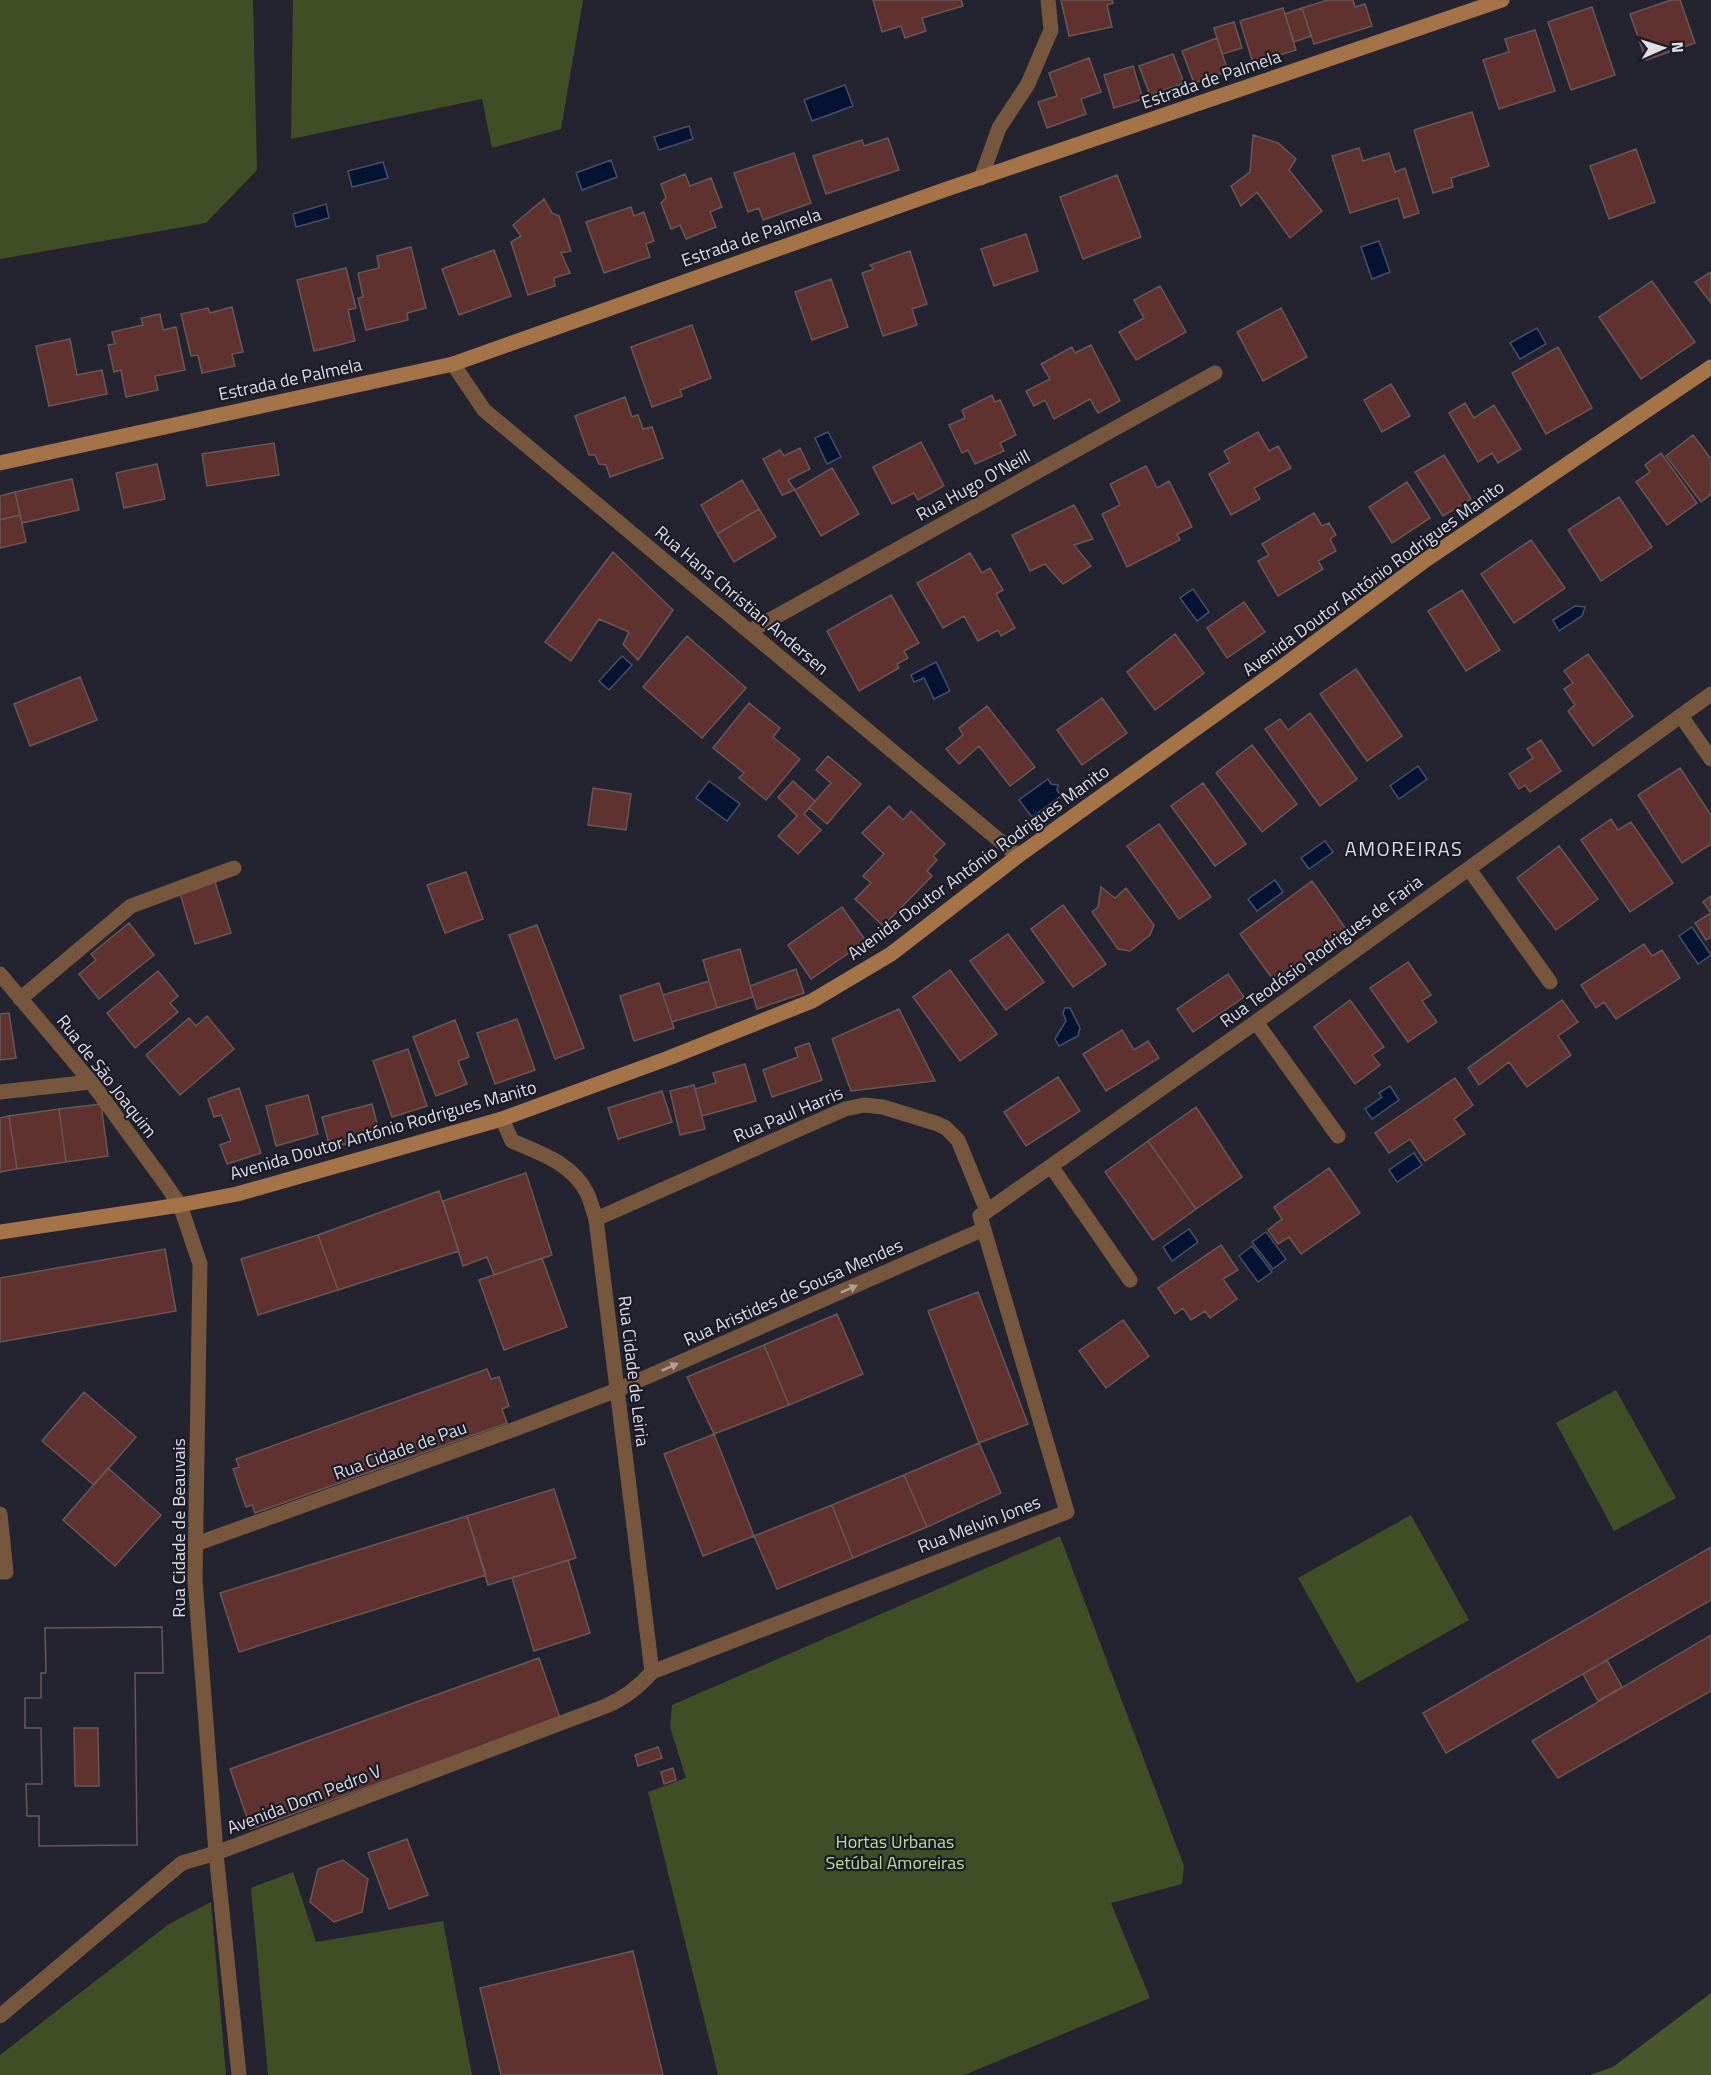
<svg xmlns="http://www.w3.org/2000/svg" width="1711" height="2075" font-family="'Titillium Web',sans-serif">
  <rect width="100%" height="100%" fill="#232430"/>
  <path fill="#414d25" d="M 0,0 L 253,0 L 257,170 L 206,223 L 0,259 Z
    M 293,0 L 583,0 L 561,129 L 492,148 L 482,99 L 291,139 Z
    M 1616,1390 L 1676,1498 L 1614,1531 L 1556,1423 Z
    M 1411,1515 L 1469,1620 L 1357,1683 L 1298,1578 Z
    M 1060,1536 L 1184,1866 L 1182,1884 L 1111,1903 L 1150,1998 L 964,2075 L 718,2075 L 648,1792 L 686,1778 L 670,1727 L 672,1705 Z
    M 293,1872 L 316,1942 L 443,1921 L 472,2075 L 268,2075 L 251,1888 Z
    M 211,1902 L 226,2075 L 0,2075 L 0,2055 L 169,1924 Z"/>
  <path fill="#4a572d" d="M 1711,1993 L 1711,2075 L 1590,2075 L 1613,2067 Z"/>
  <path fill="#041332" stroke="#455068" stroke-width="1.5" d="M 845,85 L 853,106 L 812,121 L 804,100 Z
    M 689,126 L 693,139 L 659,150 L 654,137 Z
    M 611,160 L 617,177 L 582,190 L 576,173 Z
    M 383,162 L 388,178 L 352,187 L 348,171 Z
    M 326,204 L 329,218 L 296,227 L 293,214 Z
    M 1379,241 L 1390,272 L 1372,279 L 1361,247 Z
    M 1537,328 L 1546,344 L 1520,359 L 1510,343 Z
    M 828,432 L 841,457 L 827,464 L 815,438 Z
    M 1193,589 L 1209,612 L 1197,621 L 1180,598 Z
    M 1575,606 L 1585,607 L 1582,616 L 1559,631 L 1553,620 Z
    M 622,656 L 632,665 L 609,690 L 599,681 Z
    M 936,662 L 950,691 L 934,699 L 924,678 L 914,682 L 911,675 Z
    M 1418,766 L 1427,779 L 1399,799 L 1390,786 Z
    M 1048,779 L 1051,784 L 1058,785 L 1057,790 L 1061,796 L 1032,817 L 1019,800 Z
    M 709,781 L 740,804 L 727,821 L 696,798 Z
    M 1325,841 L 1333,852 L 1309,869 L 1301,858 Z
    M 1275,880 L 1283,892 L 1257,911 L 1248,899 Z
    M 1692,927 L 1711,955 L 1698,964 L 1679,936 Z
    M 1065,1008 L 1070,1008 L 1080,1028 L 1078,1036 L 1059,1046 L 1055,1039 L 1066,1021 L 1063,1013 Z
    M 1390,1086 L 1399,1100 L 1372,1119 L 1365,1109 L 1382,1097 L 1379,1093 Z
    M 1414,1153 L 1422,1165 L 1397,1182 L 1389,1170 Z
    M 1189,1229 L 1198,1242 L 1172,1261 L 1163,1247 Z
    M 1266,1232 L 1286,1259 L 1273,1269 L 1252,1242 Z
    M 1252,1246 L 1272,1272 L 1258,1282 L 1239,1256 Z"/>
  <path fill="#5f322f" stroke="#675755" stroke-width="1.5" fill-rule="evenodd" d="M 873,0 L 961,0 L 963,6 L 922,18 L 926,31 L 905,38 L 901,26 L 882,32 Z
    M 1061,0 L 1112,0 L 1113,3 L 1107,5 L 1112,27 L 1069,36 Z
    M 1328,0 L 1353,0 L 1355,7 L 1365,4 L 1372,26 L 1314,44 L 1302,8 Z
    M 1671,0 L 1680,0 L 1695,43 L 1646,60 L 1630,14 Z
    M 1592,7 L 1615,75 L 1571,90 L 1548,22 Z
    M 1283,8 L 1296,50 L 1253,63 L 1240,21 Z
    M 1302,8 L 1311,36 L 1294,42 L 1285,14 Z
    M 1234,22 L 1242,48 L 1222,54 L 1214,28 Z
    M 1535,30 L 1555,91 L 1499,109 L 1483,60 L 1509,52 L 1505,39 Z
    M 1217,38 L 1228,71 L 1194,83 L 1182,51 Z
    M 1173,54 L 1184,83 L 1150,95 L 1139,66 Z
    M 1089,58 L 1101,92 L 1081,99 L 1086,114 L 1047,128 L 1038,102 L 1057,96 L 1049,73 Z
    M 1133,66 L 1143,99 L 1114,108 L 1104,75 Z
    M 1472,112 L 1489,166 L 1451,178 L 1453,187 L 1433,193 L 1414,130 Z
    M 1253,135 L 1278,143 L 1296,159 L 1289,170 L 1322,211 L 1290,238 L 1257,192 L 1241,206 L 1231,186 L 1250,172 Z
    M 888,138 L 899,170 L 826,194 L 813,156 L 862,140 L 864,146 Z
    M 1359,148 L 1363,161 L 1389,153 L 1395,172 L 1405,168 L 1419,213 L 1404,218 L 1398,198 L 1350,213 L 1332,156 Z
    M 1636,149 L 1655,202 L 1609,219 L 1590,166 Z
    M 794,153 L 811,203 L 763,220 L 759,208 L 748,212 L 734,173 Z
    M 685,174 L 690,186 L 711,178 L 722,207 L 710,212 L 716,227 L 686,239 L 680,225 L 671,229 L 661,203 L 666,198 L 661,184 Z
    M 1117,175 L 1141,237 L 1083,259 L 1060,197 Z
    M 544,199 L 552,213 L 559,216 L 571,251 L 561,253 L 570,273 L 554,278 L 555,286 L 528,295 L 511,242 L 521,236 L 513,225 Z
    M 631,207 L 634,216 L 644,212 L 654,241 L 646,244 L 650,257 L 604,273 L 586,222 Z
    M 1026,234 L 1038,271 L 994,286 L 981,249 Z
    M 411,247 L 426,308 L 407,313 L 408,320 L 366,330 L 358,298 L 363,297 L 358,273 L 379,268 L 377,256 Z
    M 494,250 L 511,296 L 459,315 L 442,269 Z
    M 910,251 L 927,304 L 912,309 L 917,325 L 883,336 L 862,273 L 874,269 L 870,265 Z
    M 346,268 L 356,308 L 348,310 L 355,341 L 314,351 L 297,280 Z
    M 1711,272 L 1711,303 L 1695,282 Z
    M 831,279 L 848,327 L 812,340 L 795,292 Z
    M 1652,281 L 1695,342 L 1641,379 L 1599,317 Z
    M 1160,286 L 1186,332 L 1136,360 L 1119,332 L 1144,318 L 1134,300 Z
    M 232,307 L 243,352 L 232,354 L 235,366 L 202,373 L 198,355 L 191,356 L 181,314 L 208,308 L 210,313 Z
    M 1281,308 L 1307,357 L 1263,381 L 1237,332 Z
    M 160,314 L 163,330 L 176,327 L 185,370 L 155,376 L 158,390 L 126,397 L 121,370 L 114,372 L 108,345 L 115,344 L 112,332 L 143,325 L 141,318 Z
    M 692,325 L 711,378 L 680,390 L 682,396 L 652,407 L 631,347 Z
    M 70,339 L 77,375 L 102,370 L 107,394 L 49,406 L 36,346 Z
    M 1091,345 L 1120,401 L 1098,413 L 1090,399 L 1054,419 L 1045,400 L 1034,406 L 1026,391 L 1050,379 L 1041,364 L 1072,347 L 1075,353 Z
    M 1558,347 L 1592,408 L 1546,434 L 1512,373 Z
    M 1391,384 L 1410,416 L 1382,432 L 1364,400 Z
    M 992,395 L 995,402 L 1000,400 L 1016,435 L 1000,443 L 1004,451 L 975,464 L 968,450 L 962,453 L 949,425 L 965,418 L 962,410 Z
    M 625,397 L 632,417 L 638,415 L 643,429 L 652,427 L 663,458 L 610,477 L 606,465 L 599,464 L 595,455 L 589,455 L 575,416 Z
    M 1465,403 L 1474,418 L 1494,405 L 1521,449 L 1498,463 L 1492,453 L 1478,462 L 1449,413 Z
    M 1258,432 L 1269,451 L 1278,446 L 1291,468 L 1254,488 L 1260,499 L 1231,515 L 1209,474 L 1230,462 L 1224,451 Z
    M 1693,435 L 1711,459 L 1711,494 L 1701,502 L 1666,456 Z
    M 921,442 L 944,486 L 918,500 L 914,493 L 892,504 L 873,467 Z
    M 274,443 L 279,475 L 207,486 L 202,454 Z
    M 800,448 L 810,469 L 788,480 L 795,490 L 782,495 L 763,459 L 780,450 L 784,456 Z
    M 1661,453 L 1697,503 L 1667,525 L 1636,482 L 1650,472 L 1645,465 Z
    M 1444,455 L 1471,499 L 1443,516 L 1415,472 Z
    M 157,464 L 165,499 L 124,508 L 116,473 Z
    M 1146,466 L 1157,488 L 1169,481 L 1192,527 L 1177,534 L 1180,540 L 1127,567 L 1102,514 L 1120,505 L 1110,484 Z
    M 832,468 L 859,514 L 821,536 L 795,490 Z
    M 72,479 L 79,510 L 22,523 L 15,492 Z
    M 742,480 L 759,509 L 717,534 L 701,505 Z
    M 1407,482 L 1430,518 L 1392,543 L 1369,507 Z
    M 15,492 L 20,515 L 0,520 L 0,496 Z
    M 1619,497 L 1652,547 L 1601,581 L 1568,530 Z
    M 1074,505 L 1093,539 L 1074,545 L 1091,566 L 1063,584 L 1045,564 L 1030,571 L 1012,535 Z
    M 759,509 L 776,537 L 734,562 L 717,534 Z
    M 1314,513 L 1322,526 L 1329,523 L 1336,535 L 1330,539 L 1336,551 L 1318,561 L 1323,569 L 1278,596 L 1258,561 L 1269,555 L 1262,544 Z
    M 20,515 L 26,542 L 0,548 L 0,520 Z
    M 1531,540 L 1565,588 L 1514,623 L 1481,574 Z
    M 613,552 L 673,610 L 638,660 L 623,644 L 629,632 L 599,619 L 571,661 L 545,642 Z
    M 970,553 L 982,573 L 990,568 L 1003,590 L 996,594 L 1015,628 L 1001,636 L 998,630 L 978,641 L 964,616 L 943,628 L 917,583 Z
    M 1462,590 L 1500,650 L 1466,671 L 1428,611 Z
    M 891,595 L 919,643 L 904,651 L 908,658 L 897,664 L 899,668 L 859,691 L 827,631 Z
    M 1244,602 L 1265,632 L 1227,658 L 1207,628 Z
    M 1175,634 L 1204,673 L 1155,710 L 1127,672 Z
    M 687,636 L 746,688 L 702,738 L 643,687 Z
    M 1588,654 L 1633,716 L 1593,746 L 1568,711 L 1575,705 L 1564,689 L 1573,683 L 1564,671 Z
    M 1356,669 L 1402,736 L 1367,761 L 1320,694 Z
    M 80,677 L 97,720 L 30,746 L 14,704 Z
    M 1102,698 L 1127,733 L 1082,765 L 1057,730 Z
    M 749,703 L 780,728 L 773,737 L 800,759 L 766,800 L 739,778 L 744,773 L 713,748 Z
    M 987,706 L 1035,767 L 1010,786 L 979,746 L 959,764 L 946,749 L 963,735 L 959,728 Z
    M 1310,713 L 1357,779 L 1320,806 L 1265,729 L 1280,719 L 1288,730 Z
    M 1541,740 L 1561,771 L 1530,792 L 1525,785 L 1519,789 L 1509,774 L 1533,758 L 1527,749 Z
    M 1252,745 L 1297,804 L 1262,832 L 1216,773 Z
    M 828,756 L 861,784 L 827,824 L 809,808 L 831,783 L 816,770 Z
    M 1680,768 L 1711,815 L 1711,844 L 1682,863 L 1638,795 Z
    M 793,781 L 815,801 L 804,814 L 821,830 L 798,854 L 778,836 L 797,816 L 778,797 Z
    M 1203,783 L 1246,844 L 1215,866 L 1171,806 Z
    M 593,788 L 631,794 L 626,830 L 588,825 Z
    M 889,806 L 903,820 L 911,811 L 945,844 L 933,856 L 937,860 L 927,871 L 932,876 L 883,926 L 855,899 L 871,883 L 863,876 L 884,854 L 862,833 Z
    M 1611,819 L 1618,830 L 1631,822 L 1673,883 L 1630,912 L 1581,840 Z
    M 1159,824 L 1211,897 L 1179,919 L 1127,846 Z
    M 1559,846 L 1598,899 L 1556,930 L 1517,878 Z
    M 466,872 L 483,919 L 445,933 L 427,885 Z
    M 1312,881 L 1349,933 L 1277,985 L 1240,934 Z
    M 215,882 L 231,933 L 195,944 L 180,893 Z
    M 1101,887 L 1115,898 L 1126,888 L 1154,925 L 1150,935 L 1130,951 L 1118,949 L 1092,912 L 1098,907 Z
    M 1711,896 L 1711,937 L 1706,940 L 1695,923 L 1711,913 L 1703,902 Z
    M 1063,905 L 1106,964 L 1073,987 L 1031,929 Z
    M 842,907 L 866,941 L 811,979 L 788,945 Z
    M 129,923 L 154,955 L 99,999 L 79,974 L 96,960 L 91,954 Z
    M 537,925 L 584,1048 L 555,1059 L 509,935 Z
    M 1008,934 L 1044,982 L 1006,1010 L 970,961 Z
    M 1644,944 L 1652,956 L 1662,950 L 1680,978 L 1616,1019 L 1604,1002 L 1596,1008 L 1581,985 Z
    M 740,949 L 753,997 L 717,1008 L 703,960 Z
    M 1408,962 L 1431,995 L 1422,1001 L 1437,1022 L 1408,1042 L 1370,988 Z
    M 796,969 L 804,993 L 757,1009 L 750,986 Z
    M 950,970 L 997,1034 L 960,1061 L 913,997 Z
    M 158,971 L 178,996 L 170,1003 L 178,1012 L 135,1048 L 107,1013 Z
    M 1228,974 L 1244,997 L 1193,1032 L 1177,1009 Z
    M 709,981 L 717,1008 L 672,1022 L 663,995 Z
    M 659,983 L 674,1028 L 634,1041 L 620,996 Z
    M 1350,1000 L 1384,1047 L 1372,1055 L 1380,1065 L 1355,1084 L 1314,1027 Z
    M 1562,1000 L 1578,1022 L 1558,1036 L 1571,1055 L 1527,1087 L 1509,1062 L 1479,1085 L 1468,1068 Z
    M 899,1009 L 935,1081 L 851,1091 L 832,1039 Z
    M 9,1013 L 16,1058 L 0,1060 L 0,1014 Z
    M 207,1016 L 234,1049 L 180,1095 L 146,1055 L 189,1018 L 196,1026 Z
    M 517,1019 L 535,1070 L 495,1084 L 477,1033 Z
    M 455,1020 L 469,1057 L 458,1061 L 467,1084 L 436,1096 L 413,1037 Z
    M 1122,1030 L 1134,1050 L 1148,1041 L 1159,1058 L 1106,1091 L 1083,1054 Z
    M 809,1043 L 822,1080 L 772,1097 L 763,1070 L 798,1057 L 795,1048 Z
    M 408,1049 L 427,1106 L 392,1117 L 373,1061 Z
    M 745,1064 L 756,1101 L 702,1116 L 695,1089 L 716,1083 L 713,1073 Z
    M 1058,1077 L 1080,1111 L 1026,1146 L 1004,1112 Z
    M 1455,1078 L 1473,1105 L 1454,1119 L 1465,1134 L 1425,1161 L 1410,1139 L 1389,1153 L 1375,1133 Z
    M 694,1085 L 705,1129 L 680,1135 L 670,1091 Z
    M 239,1088 L 261,1153 L 227,1164 L 220,1145 L 231,1141 L 221,1115 L 214,1117 L 208,1099 Z
    M 662,1091 L 672,1122 L 618,1139 L 608,1108 Z
    M 308,1095 L 318,1134 L 276,1146 L 266,1106 Z
    M 101,1104 L 108,1156 L 66,1162 L 59,1109 Z
    M 372,1104 L 380,1135 L 330,1148 L 322,1117 Z
    M 1196,1107 L 1242,1177 L 1196,1209 L 1148,1141 Z
    M 59,1109 L 66,1162 L 17,1169 L 9,1116 Z
    M 9,1116 L 17,1169 L 0,1172 L 0,1118 Z
    M 1148,1141 L 1196,1209 L 1153,1240 L 1105,1172 Z
    M 1329,1168 L 1360,1213 L 1301,1254 L 1289,1237 L 1278,1244 L 1268,1230 L 1282,1219 L 1274,1207 Z
    M 526,1173 L 552,1255 L 494,1275 L 487,1257 L 463,1266 L 443,1201 Z
    M 439,1191 L 459,1251 L 338,1290 L 318,1235 Z
    M 318,1235 L 338,1290 L 258,1315 L 241,1259 Z
    M 1221,1245 L 1238,1270 L 1223,1279 L 1237,1299 L 1210,1318 L 1205,1311 L 1191,1320 L 1183,1308 L 1175,1314 L 1158,1288 Z
    M 165,1249 L 176,1311 L 0,1342 L 0,1278 Z
    M 542,1258 L 567,1327 L 504,1350 L 479,1280 Z
    M 978,1292 L 1028,1424 L 979,1443 L 928,1311 Z
    M 837,1314 L 863,1374 L 789,1405 L 764,1345 Z
    M 1123,1320 L 1149,1356 L 1106,1388 L 1079,1351 Z
    M 764,1345 L 789,1405 L 714,1434 L 687,1377 Z
    M 487,1369 L 491,1379 L 499,1377 L 509,1406 L 502,1409 L 507,1423 L 255,1513 L 252,1505 L 246,1507 L 233,1469 L 239,1467 L 236,1459 Z
    M 84,1392 L 136,1437 L 94,1485 L 42,1441 Z
    M 714,1434 L 754,1536 L 703,1556 L 664,1454 Z
    M 979,1443 L 1001,1493 L 927,1527 L 904,1475 Z
    M 108,1468 L 161,1515 L 115,1566 L 63,1520 Z
    M 904,1475 L 927,1527 L 853,1558 L 832,1505 Z
    M 554,1489 L 576,1558 L 488,1585 L 467,1516 Z
    M 832,1505 L 853,1558 L 777,1589 L 754,1536 Z
    M 467,1516 L 486,1575 L 239,1652 L 220,1593 Z
    M 1711,1547 L 1711,1600 L 1446,1753 L 1423,1713 Z
    M 568,1560 L 590,1633 L 534,1651 L 512,1578 Z
    M 162,1627 L 163,1673 L 135,1673 L 137,1845 L 39,1846 L 39,1816 L 27,1816 L 26,1784 L 42,1784 L 41,1728 L 25,1728 L 25,1698 L 41,1698 L 41,1673 L 46,1673 L 45,1628 ZM 74,1728 L 98,1728 L 99,1786 L 75,1786 Z
    M 162,1627 L 163,1673 L 135,1673 L 137,1845 L 39,1846 L 39,1816 L 27,1816 L 26,1784 L 42,1784 L 41,1728 L 25,1728 L 25,1698 L 41,1698 L 41,1673 L 46,1673 L 45,1628 Z
    M 1711,1635 L 1711,1691 L 1558,1778 L 1532,1741 Z
    M 539,1658 L 560,1718 L 251,1829 L 230,1769 Z
    M 1607,1660 L 1622,1687 L 1598,1701 L 1583,1674 Z
    M 658,1747 L 662,1758 L 638,1766 L 635,1755 Z
    M 673,1768 L 676,1780 L 664,1784 L 661,1772 Z
    M 407,1839 L 428,1895 L 389,1909 L 368,1853 Z
    M 343,1860 L 368,1879 L 362,1912 L 334,1922 L 310,1902 L 318,1869 Z
    M 633,1951 L 663,2075 L 501,2075 L 480,1988 Z"/>
  <g fill="none" stroke-linecap="round" stroke-linejoin="round">
    <path stroke="#76573d" stroke-width="15" d="M 981,178 L 999,128 L 1028,84 L 1051,30 L 1048,0
      M 453,364 L 484,410 L 1018,856
      M 750,631 L 1215,373
      M 1681,716 L 1711,759
      M 1469,869 L 1550,982
      M 0,974 L 91,1082 L 162,1179 L 180,1205 L 200,1264 L 195,1580 L 216,1853 L 239,2075
      M 20,999 L 131,906 L 234,868
      M 1256,1022 L 1338,1136
      M 0,1092 L 91,1082
      M 502,1119 L 512,1141 C 540,1153 572,1163 587,1193 C 591,1201 593,1211 596,1219 L 652,1672
      M 1051,1166 L 1130,1280
      M 596,1219 L 845,1109 L 864,1105 L 883,1107 L 938,1124 L 946,1128 L 958,1140 L 987,1211
      M 0,1514 L 6,1572 L 0,1572
      M 196,1544 L 518,1428 L 617,1390 L 984,1229
      M 0,2016 L 182,1863 L 216,1853 L 606,1706 C 625,1698 638,1688 652,1672 L 1067,1512 L 980,1216 L 1256,1022 L 1711,694"/>
    <path stroke="#a47348" stroke-width="15" d="M 0,463 L 453,364 L 944,190 L 1502,0
      M 0,1232 L 180,1205 L 237,1194 L 502,1119 L 666,1059 L 812,1001 L 891,954 L 1018,856 L 1279,669 L 1427,559 L 1711,367"/>
  </g>
  <defs><path id="oneway-solid" d="M-6-.8H1V-3.2L6.5 0L1 3.2V.8H-6Z" transform="scale(1.5)"/></defs>
  <g fill="#afa19a">
    <use href="#oneway-solid" transform="translate(849 1289) rotate(-24)"/>
    <use href="#oneway-solid" transform="translate(670 1367) rotate(-24)"/>
  </g>
  <g text-anchor="middle" dominant-baseline="central" stroke-width="4.5" stroke-linejoin="round" paint-order="stroke">
    <g font-size="18" fill="#dddee6" stroke="#1a1b26">
      <text transform="translate(1211 79) rotate(-19)">Estrada de Palmela</text>
      <text transform="translate(751 237) rotate(-19)">Estrada de Palmela</text>
      <text transform="translate(290 379) rotate(-12)">Estrada de Palmela</text>
      <text transform="translate(973 485) rotate(-29)">Rua Hugo O'Neill</text>
      <text transform="translate(1373 578) rotate(-36)">Avenida Doutor António Rodrigues Manito</text>
      <text transform="translate(742 600) rotate(40)">Rua Hans Christian Andersen</text>
      <text transform="translate(978 862) rotate(-36)">Avenida Doutor António Rodrigues Manito</text>
      <text transform="translate(1321 951) rotate(-36)">Rua Teodósio Rodrigues de Faria</text>
      <text transform="translate(107 1076) rotate(52)">Rua de São Joaquim</text>
      <text transform="translate(788 1114) rotate(-23)">Rua Paul Harris</text>
      <text transform="translate(383 1130) rotate(-16)">Avenida Doutor António Rodrigues Manito</text>
      <text transform="translate(793 1292) rotate(-24)">Rua Aristides de Sousa Mendes</text>
      <text transform="translate(634 1371) rotate(83)">Rua Cidade de Leiria</text>
      <text transform="translate(400 1450) rotate(-20)">Rua Cidade de Pau</text>
      <text transform="translate(979 1524) rotate(-21)">Rua Melvin Jones</text>
      <text transform="translate(178 1528) rotate(-90)">Rua Cidade de Beauvais</text>
      <text transform="translate(304 1799) rotate(-21)">Avenida Dom Pedro V</text>
    </g>
    <g font-size="18" fill="#c3d993" stroke="#1a1b26">
      <text x="895" y="1841">Hortas Urbanas<tspan x="895" dy="21">Setúbal Amoreiras</tspan></text>
    </g>
    <g font-size="20" letter-spacing="1.5" fill="#dddee6" stroke="#1a1b26">
      <text x="1404" y="848">AMOREIRAS</text>
    </g>
  </g>
  <g transform="translate(1663 48) rotate(87)" stroke="#1a1b26" stroke-width="4.5" paint-order="stroke">
  <path d="M0-4.5L10 22L0 15L-10 22Z" fill="#dddee6"/>
  <text y="-9" font-size="16" font-weight="bold" text-anchor="middle" fill="#dddee6">N</text>
  </g>
</svg>
